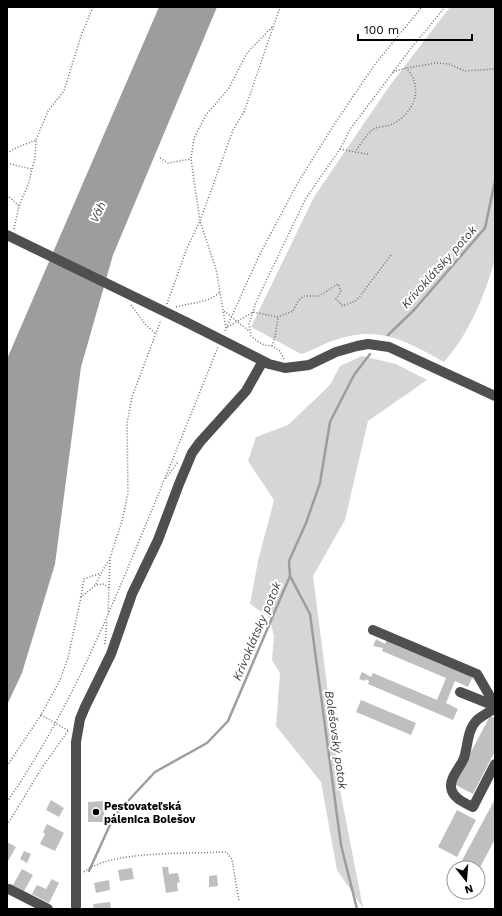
<svg xmlns="http://www.w3.org/2000/svg" width="502" height="916" font-family="'Work Sans',sans-serif">
  <rect width="100%" height="100%" fill="#fff"/>
  <path fill="#d6d6d6" d="M 450,7 L 495,7 L 495,259 C 485,295 469,334 444,362 C 406,340 376,324 332,341 C 321,345 312,351 301,354 L 251,327 L 314,197 L 388,88 Z
    M 362,356 L 396,364 L 427,380 L 368,421 L 345,520 L 313,576 L 341,795 L 363,908 L 337,870 L 321,782 L 276,726 L 280,673 L 272,660 L 274,636 L 269,617 L 250,604 L 258,561 L 274,500 L 248,461 L 256,437 L 288,425 L 330,385 L 340,366 Z"/>
  <path fill="#9d9d9d" d="M 159,7 L 217,7 L 113,255 L 81,367 L 55,564 L 22,673 L 7,705 L 7,359 Z"/>
  <g fill="none" stroke-linecap="round" stroke-linejoin="round">
    <path stroke="#9d9d9d" stroke-width="2.5" d="M 388,335 L 414,310 L 485,228 L 495,181
      M 290,576 L 310,614 L 341,845 L 357,909
      M 89,871 L 114,816 L 155,772 L 207,743 L 228,721 L 290,576 L 289,561 L 306,523 L 320,483 L 330,422 L 354,375 L 370,354"/>
  </g>
  <path fill="#bfbfbf" d="M 376,639 L 385,644 L 387,640 L 473,676 L 468,687 L 455,681 L 446,703 L 458,709 L 453,720 L 368,684 L 369,681 L 366,679 L 365,681 L 359,679 L 362,672 L 371,677 L 373,673 L 437,700 L 446,678 L 382,651 L 383,648 L 373,646 Z
    M 361,700 L 416,723 L 411,735 L 356,712 Z
    M 490,716 L 495,718 L 495,751 L 473,794 L 454,784 Z
    M 495,799 L 495,839 L 478,871 L 478,868 L 461,868 L 459,866 Z
    M 51,800 L 64,808 L 59,817 L 46,810 Z
    M 104,801 L 104,822 L 88,822 L 88,802 Z
    M 457,810 L 476,820 L 457,857 L 438,847 Z
    M 47,824 L 64,833 L 55,851 L 40,844 L 45,834 L 43,832 Z
    M 7,842 L 16,847 L 8,861 L 7,861 Z
    M 24,851 L 31,854 L 27,863 L 20,859 Z
    M 162,867 L 168,867 L 169,874 L 178,873 L 180,882 L 177,883 L 178,891 L 166,893 Z
    M 132,868 L 134,879 L 120,881 L 118,870 Z
    M 22,869 L 33,875 L 24,891 L 13,885 Z
    M 217,875 L 218,886 L 209,887 L 209,876 Z
    M 52,879 L 59,883 L 49,903 L 32,894 L 37,885 L 46,889 Z
    M 109,880 L 110,890 L 96,893 L 94,883 Z
    M 110,902 L 111,909 L 94,909 L 93,904 Z"/>
  <g fill="none" stroke-linecap="round" stroke-linejoin="round">
    <path stroke="#717171" stroke-width="1.5" stroke-dasharray="1 2" stroke-linecap="butt" d="M 272,27 L 247,53 L 229,88 L 206,115 L 194,138 L 191,159 L 200,221 L 216,269 L 226,328 L 253,312 L 278,317 L 293,311 L 298,301 L 304,296 L 319,296 L 338,284 L 341,291 L 336,299 L 343,306 L 357,300 L 391,255
      M 393,72 L 406,68 L 437,63 L 449,64 L 465,71 L 495,69
      M 340,149 L 355,152 C 360,145 366,135 372,130 C 377,126 385,127 390,125 C 414,115 425,87 406,68
      M 355,152 L 368,154
      M 7,153 L 18,147 L 36,140
      M 160,158 L 168,163 L 191,159
      M 7,163 L 31,169
      M 7,195 L 19,206
      M 14,229 L 19,206 L 28,185 L 35,158 L 36,140 L 48,111 L 64,91 L 81,36 L 93,7
      M 167,304 L 187,248 L 200,221 L 233,130 L 244,112 L 280,7
      M 131,305 L 145,324 L 156,334
      M 176,307 C 192,302 207,304 220,292
      M 224,311 L 249,331
      M 225,331 L 259,256 L 297,184 L 335,123 L 376,63 L 422,7
      M 272,346 L 275,337 L 278,317
      M 284,359 L 280,351 L 272,346 L 264,345 L 257,341 L 251,336 L 249,324 L 256,302 L 306,198 L 340,149 L 351,128 L 412,47 L 445,7
      M 166,478 L 178,462
      M 96,584 L 101,573
      M 109,588 L 110,558 L 122,521 L 128,493 L 127,423 L 132,397 L 161,320
      M 81,597 L 84,579 L 101,573 L 109,560
      M 105,644 L 107,620
      M 41,715 L 69,731
      M 7,766 L 41,715 L 60,680 L 68,658 L 81,597 L 96,585 L 104,584 L 109,588 L 108,616
      M 7,802 C 63,721 102,631 139,541 C 166,476 192,412 218,347
      M 7,825 L 43,766 L 68,731
      M 84,872 C 110,850 190,854 226,852 L 232,859 L 239,901"/>
    <path stroke="#4f4f4f" stroke-width="10" d="M 186,322 L 269,364 L 285,368 L 309,365 L 336,352 L 357,346 L 368,344 L 389,347 L 495,396
      M 373,630 L 477,674 L 495,705
      M 460,692 L 495,706
      M 495,708 C 489,712 482,716 477,720 C 467,730 468,746 464,758 C 460,768 450,777 451,787 C 452,798 465,803 473,807 L 495,764
      M 9,889 L 48,909
      M 76,909 L 76,742 L 80,719 L 85,707 L 111,654 L 132,594 L 158,540 L 179,484 L 192,453 L 200,442 L 246,391 L 263,361"/>
    <path stroke="#4f4f4f" stroke-width="10" d="M 7,235 L 186,322"/>
  </g>
  <circle fill="#000" stroke="#fff" stroke-width="1.5" cx="96" cy="812" r="4"/>
  <g text-anchor="middle" dominant-baseline="central" stroke-width="4" stroke-linejoin="round" paint-order="stroke">
    <g font-size="11" font-weight="bold" fill="#000" stroke="#fff" text-anchor="start">
      <text x="104" y="806">Pestovateľská<tspan x="104" dy="13">pálenica Bolešov</tspan></text>
    </g>
    <g font-size="12" font-style="italic" fill="#3e3e3e" stroke="#fff">
      <text transform="translate(98 212) rotate(-65)">Váh</text>
      <text transform="translate(439 267) rotate(-48)">Krivoklátsky potok</text>
      <text transform="translate(257 631) rotate(-67)">Krivoklátsky potok</text>
      <text transform="translate(336 740) rotate(82)">Bolešovský potok</text>
    </g>
  </g>
  <rect width="502" height="916" fill="none" stroke="#000000" stroke-width="16"/>
  <g transform="translate(466 880) rotate(163)"><circle r="19" fill="#ffffff" stroke="#999999"/>
  <path d="M0-3L7 15L0 10L-7 15Z" fill="#000000"/>
  <text y="-6" font-size="11" font-weight="bold" text-anchor="middle" fill="#000000">N</text>
  </g>
  <path d="M358 34v6h114v-6" fill="none" stroke="#000000" stroke-width="2"/>
  <text x="364" y="34" font-size="12" fill="#000000" stroke="#ffffff" stroke-width="3" paint-order="stroke">100 m</text>
</svg>
